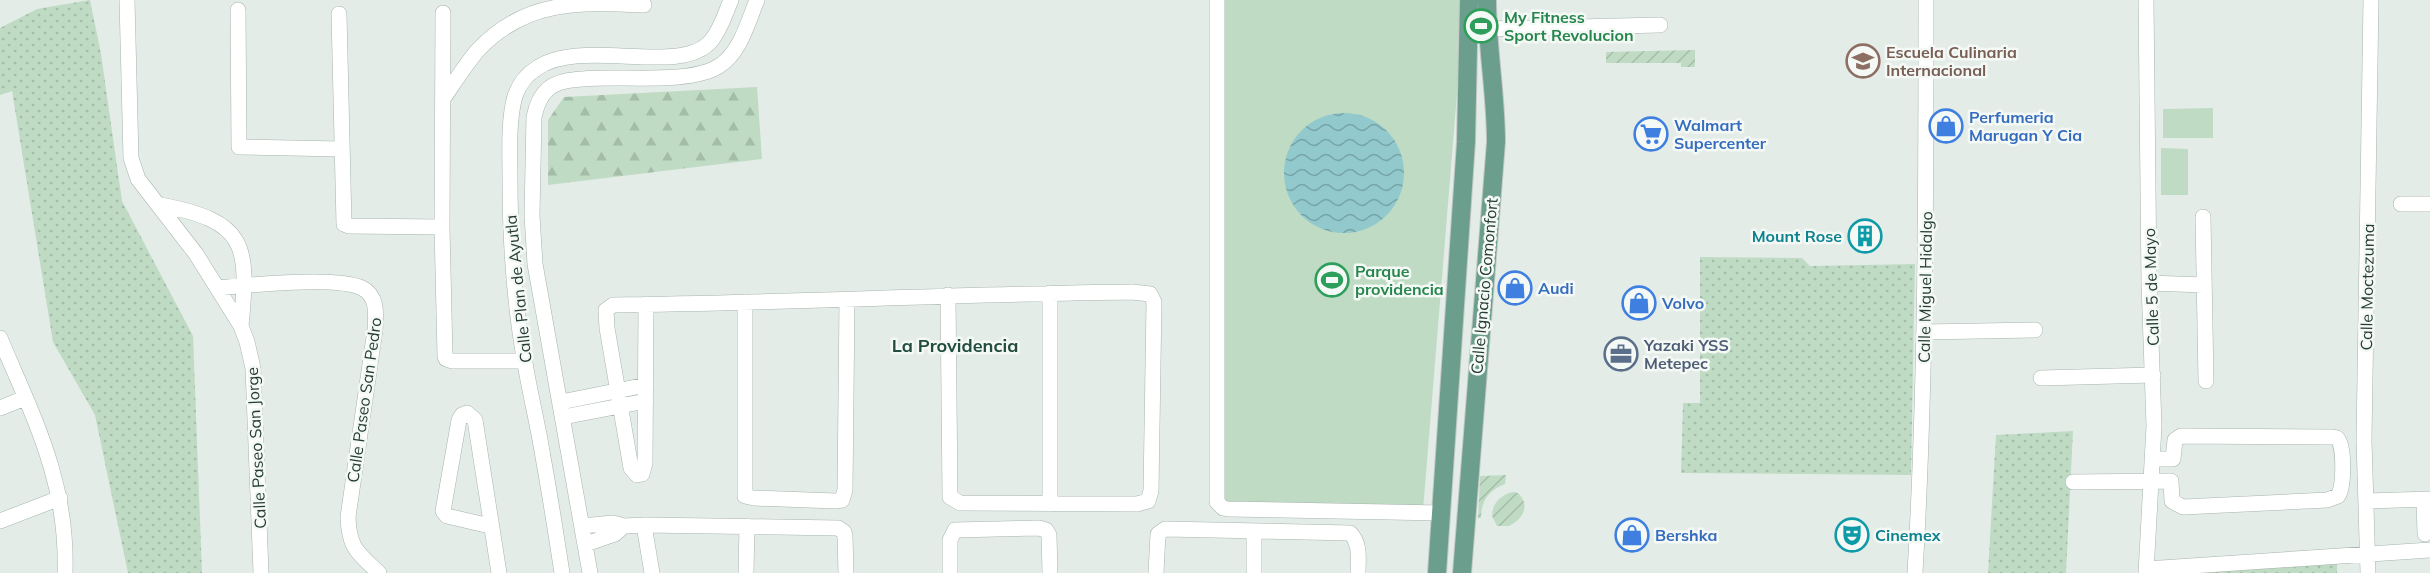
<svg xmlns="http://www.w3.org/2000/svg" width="2430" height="573" font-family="Mulish,sans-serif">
  <defs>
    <pattern id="grass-dots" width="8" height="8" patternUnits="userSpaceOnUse" patternTransform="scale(1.5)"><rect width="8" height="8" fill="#bfdbc4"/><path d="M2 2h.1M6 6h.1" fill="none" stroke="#a4bda9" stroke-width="1.8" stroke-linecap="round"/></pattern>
    <pattern id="forest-firs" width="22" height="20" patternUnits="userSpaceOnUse" patternTransform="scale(1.5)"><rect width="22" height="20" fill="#bfdbc4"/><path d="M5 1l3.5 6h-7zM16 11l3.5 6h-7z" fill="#a4bda9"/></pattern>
    <pattern id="garden-furrows" width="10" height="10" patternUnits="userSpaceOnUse" patternTransform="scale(1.5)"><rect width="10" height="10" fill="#bfdbc4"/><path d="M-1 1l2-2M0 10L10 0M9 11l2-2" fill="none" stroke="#a4bda9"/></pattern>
    <pattern id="water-waves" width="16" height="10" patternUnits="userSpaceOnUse" patternTransform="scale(1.5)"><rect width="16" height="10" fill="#91c9cd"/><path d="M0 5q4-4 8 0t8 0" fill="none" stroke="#76a4a7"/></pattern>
  </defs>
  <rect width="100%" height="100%" fill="#e4ece8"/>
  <path fill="url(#grass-dots)" d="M 90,0 L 101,54 L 122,201 L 193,336 L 202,573 L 128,573 L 95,415 L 53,342 L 12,91 L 0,95 L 0,28 L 37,9 Z
    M 1700,257 L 1802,258 L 1810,266 L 1915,264 L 1911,475 L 1681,473 L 1683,403 L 1700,403 Z
    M 2073,431 L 2066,573 L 1988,573 L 1996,435 Z
    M 2337,563 L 2337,573 L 2173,573 Z"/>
  <path fill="url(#forest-firs)" d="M 757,87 L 762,159 L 548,185 L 548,120 L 564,97 Z"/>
  <path fill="url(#garden-furrows)" d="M 1695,50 L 1695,67 L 1681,67 L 1681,63 L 1606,63 L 1606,52 Z
    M 1506,475 L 1505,484 C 1489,490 1481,501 1481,518 L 1478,518 L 1480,476 Z
    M 1513,492 L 1518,493 C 1531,505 1523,519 1509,526 L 1497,526 L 1492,516 C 1492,504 1500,495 1513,492 Z"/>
  <path fill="#bfdbc4" d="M 1223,0 L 1460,0 L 1460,57 L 1423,510 L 1220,503 Z
    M 2213,108 L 2213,138 L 2163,138 L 2163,109 Z
    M 2161,148 L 2188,149 L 2188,195 L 2161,195 Z"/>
  <path fill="url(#water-waves)" d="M1284 173a60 60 0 1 1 120 0a60 60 0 1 1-120 0Z"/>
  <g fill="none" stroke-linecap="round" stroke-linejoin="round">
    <g stroke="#a7b4ae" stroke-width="16">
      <path id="minor" d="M 127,0 L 131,158 L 138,179 L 196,254 L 241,326 L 247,342 L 253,368 L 261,573
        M 1217,0 L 1217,502 L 1223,508 L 1228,509 L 1441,513
        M 238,10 L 239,147 L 341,149
        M 443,13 L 442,227 L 445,356 L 446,359 L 452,361 L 525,361
        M 339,14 L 344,224 L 349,226 L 442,227
        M 1487,29 L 1660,25
        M 443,99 C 454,83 465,65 478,50 C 525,0 578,2 644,5
        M 2401,204 L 2430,204
        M 160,205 C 247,221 249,245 241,326
        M 2203,217 L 2206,381
        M 2149,283 L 2204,285
        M 218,288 C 247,285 338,276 362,288 C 378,296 376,315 375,330 L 348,517 C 349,549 358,553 379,573
        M 1050,293 L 1050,504
        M 745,302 L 745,496 L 754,498 L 835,501 L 842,500 L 845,490 L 847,300
        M 646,304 L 645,463 L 642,474 L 637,475 L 631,468 L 607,328 L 606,310 L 613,305 C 786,303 959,294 1132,292 L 1150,294 L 1154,302 L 1151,491 L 1148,501 L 1137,504 L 960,503 L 950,497 L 948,295
        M 1924,332 L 2035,330
        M 0,338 C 34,419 68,482 65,573
        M 2041,378 L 2153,375
        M 561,402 L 646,385
        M 0,408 L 25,398
        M 563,417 L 646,401
        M 2073,482 L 2171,481 L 2172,501 L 2183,507 L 2327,500 L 2338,496 C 2344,486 2345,447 2337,438 L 2333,437 L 2181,436 L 2175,440 L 2173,459 L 2153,459
        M 2424,500 L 2425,534
        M 2367,501 L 2430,499
        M 0,521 L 60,498
        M 490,526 L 447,516 L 443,511 L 459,420 L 462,415 L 467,413 L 475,420 L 499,573
        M 582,526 L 613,523 L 624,526 L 644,525
        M 1254,532 L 1254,573
        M 586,544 L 615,534 L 624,526
        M 2146,569 L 2430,550
        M 562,573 C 556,534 550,495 543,457 C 538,425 530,394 525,363 C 514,303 510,239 510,178 C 510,153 508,121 515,96 C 519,85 527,74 537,68 C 582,37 680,77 711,41 C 721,29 725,14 731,0
        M 590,573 L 535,264 L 532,215 L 534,117 C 536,107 540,96 548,89 C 557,81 571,80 583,79 C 619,75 689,85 719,66 C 740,53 748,22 757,0
        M 652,573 L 644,525 L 838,528 L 844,532 L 845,536 L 846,573
        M 746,573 L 747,526
        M 950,573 L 950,540 L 955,530 L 1039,528 L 1046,530 L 1049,535 L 1050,573
        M 1156,573 L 1158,534 L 1165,529 L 1350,533 C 1361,544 1358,559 1358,573
        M 1915,573 C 1926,382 1926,191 1926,0
        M 2146,573 L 2154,426 L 2149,283 L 2146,0
        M 2368,573 L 2364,440 L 2371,0"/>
    </g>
    <g stroke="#c2c8c6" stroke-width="20">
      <path id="major" d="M 1437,573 L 1466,142 L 1469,0
        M 1462,573 L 1496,142 C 1496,95 1487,48 1487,0"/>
    </g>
    <use href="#minor" stroke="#fff" stroke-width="15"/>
    <use href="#major" stroke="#6c9e8d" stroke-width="18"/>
  </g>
  <defs>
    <g id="stadium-ring" transform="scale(1.725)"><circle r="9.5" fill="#f4f9f6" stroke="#2e9e5b" stroke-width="1.5"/><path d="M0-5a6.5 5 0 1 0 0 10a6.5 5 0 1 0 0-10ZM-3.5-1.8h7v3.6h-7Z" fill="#2e9e5b"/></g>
    <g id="university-ring" transform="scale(1.725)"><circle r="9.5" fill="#f4f9f6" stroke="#8d6e63" stroke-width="1.5"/><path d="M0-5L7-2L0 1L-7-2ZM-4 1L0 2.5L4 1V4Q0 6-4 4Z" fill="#8d6e63"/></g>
    <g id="shop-ring" transform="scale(1.725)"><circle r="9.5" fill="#f4f9f6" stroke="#3f7fe0" stroke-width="1.5"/><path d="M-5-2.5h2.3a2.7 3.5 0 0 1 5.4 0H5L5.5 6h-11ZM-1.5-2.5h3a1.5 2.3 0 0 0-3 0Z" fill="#3f7fe0"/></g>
    <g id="supermarket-ring" transform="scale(1.725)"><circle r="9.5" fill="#f4f9f6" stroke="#3f7fe0" stroke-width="1.5"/><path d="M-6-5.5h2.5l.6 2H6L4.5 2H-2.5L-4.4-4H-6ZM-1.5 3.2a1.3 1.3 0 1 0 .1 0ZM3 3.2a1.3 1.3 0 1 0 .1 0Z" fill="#3f7fe0"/></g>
    <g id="building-ring" transform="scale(1.725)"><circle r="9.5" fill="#f4f9f6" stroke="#0f9aa8" stroke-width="1.5"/><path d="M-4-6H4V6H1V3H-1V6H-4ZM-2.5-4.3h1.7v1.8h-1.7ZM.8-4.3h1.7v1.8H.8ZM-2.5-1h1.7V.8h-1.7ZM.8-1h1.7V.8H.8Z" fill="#0f9aa8"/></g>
    <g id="office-ring" transform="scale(1.725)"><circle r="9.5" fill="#f4f9f6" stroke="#5c6f8a" stroke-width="1.5"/><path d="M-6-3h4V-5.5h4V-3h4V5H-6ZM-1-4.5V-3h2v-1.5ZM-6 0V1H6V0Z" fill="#5c6f8a"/></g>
    <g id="theatre-ring" transform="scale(1.725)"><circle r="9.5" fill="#f4f9f6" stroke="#0f9aa8" stroke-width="1.5"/><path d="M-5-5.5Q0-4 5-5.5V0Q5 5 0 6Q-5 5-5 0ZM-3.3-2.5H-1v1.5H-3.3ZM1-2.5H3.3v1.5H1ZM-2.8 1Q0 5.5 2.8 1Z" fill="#0f9aa8"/></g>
  </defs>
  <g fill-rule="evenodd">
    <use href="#stadium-ring" x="1481" y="26"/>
    <use href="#university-ring" x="1863" y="61"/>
    <use href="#shop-ring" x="1946" y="126"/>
    <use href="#supermarket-ring" x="1651" y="134"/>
    <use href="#building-ring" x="1865" y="236"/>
    <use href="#stadium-ring" x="1332" y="280"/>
    <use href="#shop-ring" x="1515" y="288"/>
    <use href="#shop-ring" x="1639" y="303"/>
    <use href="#office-ring" x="1621" y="354"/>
    <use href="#shop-ring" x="1632" y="535"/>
    <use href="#theatre-ring" x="1852" y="535"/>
  </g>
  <g text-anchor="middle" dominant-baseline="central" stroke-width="5" stroke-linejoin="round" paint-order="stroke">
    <g font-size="16" font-weight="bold" fill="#27864d" stroke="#f4f9f6" text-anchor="start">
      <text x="1504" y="17">My Fitness<tspan x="1504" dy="18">Sport Revolucion</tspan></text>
      <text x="1355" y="271">Parque<tspan x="1355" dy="18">providencia</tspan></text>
    </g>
    <g font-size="16" font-weight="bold" fill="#785e54" stroke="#f4f9f6" text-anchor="start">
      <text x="1886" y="52">Escuela Culinaria<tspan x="1886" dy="18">Internacional</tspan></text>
    </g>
    <g font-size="16" font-weight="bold" fill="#366cbe" stroke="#f4f9f6" text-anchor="start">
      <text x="1969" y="117">Perfumeria<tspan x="1969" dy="18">Marugan Y Cia</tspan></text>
      <text x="1674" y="125">Walmart<tspan x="1674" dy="18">Supercenter</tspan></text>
      <text x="1538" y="288">Audi</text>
      <text x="1662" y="303">Volvo</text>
      <text x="1655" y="535">Bershka</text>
    </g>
    <g font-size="16" font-weight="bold" fill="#0d838f" stroke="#f4f9f6" text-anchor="end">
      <text x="1842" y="236">Mount Rose</text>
      <text x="1875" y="535" text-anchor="start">Cinemex</text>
    </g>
    <g font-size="16" fill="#253c34" stroke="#f4f9f6">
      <text transform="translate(1484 286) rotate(-85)">Calle Ignacio Comonfort</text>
      <text transform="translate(1925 287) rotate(-89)">Calle Miguel Hidalgo</text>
      <text transform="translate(2151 287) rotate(-92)">Calle 5 de Mayo</text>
      <text transform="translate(2367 287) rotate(-89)">Calle Moctezuma</text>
      <text transform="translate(518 289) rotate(-96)">Calle Plan de Ayutla</text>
      <text transform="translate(364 400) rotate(-82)">Calle Paseo San Pedro</text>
      <text transform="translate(256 448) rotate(-93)">Calle Paseo San Jorge</text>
    </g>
    <g font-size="16" font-weight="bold" fill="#4e5e75" stroke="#f4f9f6" text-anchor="start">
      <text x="1644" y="345">Yazaki YSS<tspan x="1644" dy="18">Metepec</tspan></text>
    </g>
    <g font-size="18" font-weight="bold" fill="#224d3f" stroke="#f4f9f6">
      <text x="955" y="345">La Providencia</text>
    </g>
  </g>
</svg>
